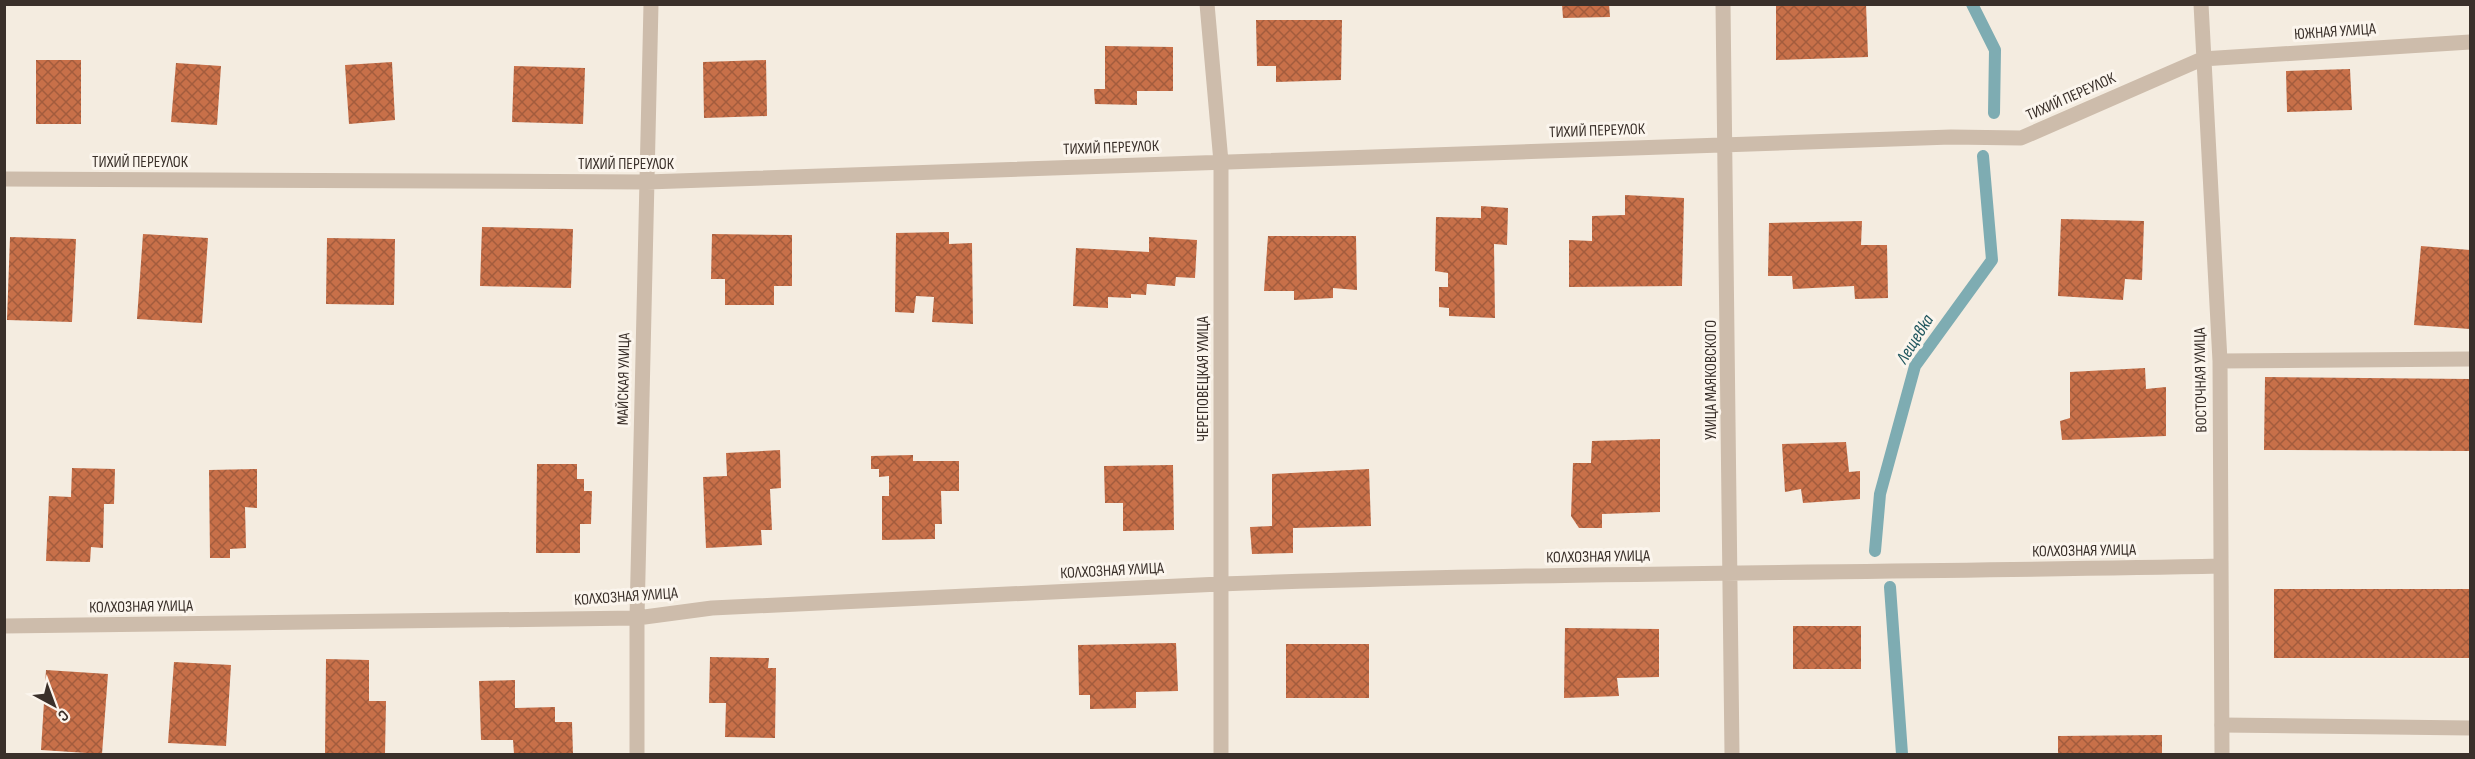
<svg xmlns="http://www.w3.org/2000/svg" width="2475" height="759" font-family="'Sofia Sans Condensed',sans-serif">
  <defs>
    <pattern id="building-cross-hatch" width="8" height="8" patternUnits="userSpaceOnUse" patternTransform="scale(1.5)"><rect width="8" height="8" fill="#c87049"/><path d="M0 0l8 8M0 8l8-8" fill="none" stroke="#a35c3d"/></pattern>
  </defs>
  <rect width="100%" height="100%" fill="#f4ece0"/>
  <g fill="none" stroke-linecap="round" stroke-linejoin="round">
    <path stroke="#7eacb2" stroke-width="12" d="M 1972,4 L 1995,50 L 1994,113
      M 1875,551 L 1880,494 L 1915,366 L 1992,260 L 1983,156
      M 1890,587 L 1902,754"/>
  </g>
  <path fill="url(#building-cross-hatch)" d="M 1562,4 L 1609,4 L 1610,17 L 1563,18 Z
    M 1776,4 L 1866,4 L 1868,57 L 1776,60 Z
    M 1256,20 L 1342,20 L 1341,80 L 1276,82 L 1276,66 L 1257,66 Z
    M 1105,46 L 1173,47 L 1173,91 L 1137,91 L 1137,105 L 1095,104 L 1094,89 L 1105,89 Z
    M 36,60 L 81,60 L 81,124 L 36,124 Z
    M 766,60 L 767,116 L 704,118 L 703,62 Z
    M 392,62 L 395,120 L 349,124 L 345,65 Z
    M 176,63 L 221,66 L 217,125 L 171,122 Z
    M 514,66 L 585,68 L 583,124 L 512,122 Z
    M 2350,69 L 2352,110 L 2287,112 L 2286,71 Z
    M 1625,195 L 1684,198 L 1682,286 L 1569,287 L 1569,240 L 1592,241 L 1592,216 L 1625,215 Z
    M 1481,206 L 1508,208 L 1507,245 L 1494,244 L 1495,318 L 1449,316 L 1449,308 L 1439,307 L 1439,287 L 1448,287 L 1448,273 L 1435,271 L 1436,217 L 1481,218 Z
    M 2061,219 L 2144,221 L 2142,280 L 2125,279 L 2123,300 L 2058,296 Z
    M 1862,221 L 1861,245 L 1887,245 L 1888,298 L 1855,299 L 1854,286 L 1793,289 L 1792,276 L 1768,276 L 1769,223 Z
    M 482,227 L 573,229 L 571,288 L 480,286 Z
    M 949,232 L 949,244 L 972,243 L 973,324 L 932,322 L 934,297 L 916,296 L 914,313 L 895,312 L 896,233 Z
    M 143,234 L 208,238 L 202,323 L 137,319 Z
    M 712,234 L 792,235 L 792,286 L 774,286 L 774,305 L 725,305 L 725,279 L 711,279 Z
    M 1268,236 L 1356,236 L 1357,290 L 1333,288 L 1333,298 L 1294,300 L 1294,291 L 1264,291 Z
    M 10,237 L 76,239 L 72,322 L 7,320 Z
    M 1149,237 L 1197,240 L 1195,278 L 1176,277 L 1175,286 L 1147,284 L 1146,295 L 1131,294 L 1131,298 L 1108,297 L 1108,308 L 1073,306 L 1076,248 L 1149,252 Z
    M 327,238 L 395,239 L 394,305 L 326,304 Z
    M 2421,246 L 2470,250 L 2470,329 L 2414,325 Z
    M 2145,368 L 2146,389 L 2166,387 L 2166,436 L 2062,440 L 2060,421 L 2070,418 L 2070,372 Z
    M 2265,377 L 2470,379 L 2470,451 L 2264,450 Z
    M 1660,439 L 1660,512 L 1602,514 L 1602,528 L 1579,528 L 1571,516 L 1573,463 L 1591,463 L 1592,441 Z
    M 1846,442 L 1849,472 L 1860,471 L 1860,499 L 1803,503 L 1801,489 L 1785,492 L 1782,444 Z
    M 780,450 L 781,488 L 770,489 L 772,530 L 761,530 L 762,545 L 706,548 L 703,477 L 727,476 L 726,453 Z
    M 913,455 L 913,461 L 959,461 L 959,491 L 941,491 L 942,524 L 935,524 L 935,539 L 882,540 L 882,496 L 889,496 L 889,476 L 879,477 L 879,469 L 871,469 L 871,456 Z
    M 537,464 L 577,464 L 577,479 L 584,479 L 584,491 L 592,491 L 591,524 L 580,524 L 580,553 L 536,553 Z
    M 1173,465 L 1174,530 L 1123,531 L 1123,503 L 1105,503 L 1104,466 Z
    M 72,468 L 115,469 L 114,504 L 104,504 L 103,548 L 91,547 L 90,562 L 46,561 L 49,496 L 71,497 Z
    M 257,469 L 257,508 L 245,507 L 246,548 L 230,549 L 230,558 L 210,558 L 209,470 Z
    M 1369,469 L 1371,526 L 1293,528 L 1293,553 L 1252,554 L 1250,527 L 1272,526 L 1272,474 Z
    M 2274,589 L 2470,589 L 2470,658 L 2274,658 Z
    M 1793,626 L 1861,626 L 1861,669 L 1793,669 Z
    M 1565,628 L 1659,629 L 1659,677 L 1617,678 L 1619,696 L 1564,698 Z
    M 1176,643 L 1178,691 L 1136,692 L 1136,708 L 1090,709 L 1090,695 L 1079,695 L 1078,645 Z
    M 1286,644 L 1369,644 L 1369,698 L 1286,698 Z
    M 710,657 L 769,658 L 768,668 L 776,668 L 775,738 L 725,737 L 726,703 L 709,703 Z
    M 326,659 L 369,660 L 369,701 L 386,701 L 385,754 L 325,754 Z
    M 174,662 L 231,665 L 226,746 L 168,743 Z
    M 46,670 L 108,674 L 102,754 L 41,750 Z
    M 515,680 L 515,708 L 555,707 L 555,722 L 572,722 L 573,754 L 514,754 L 513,740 L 481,740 L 479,681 Z
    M 2162,735 L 2162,754 L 2058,754 L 2058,736 Z"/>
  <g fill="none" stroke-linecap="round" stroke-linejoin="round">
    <path stroke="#cdbcab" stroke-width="15" d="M 2222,725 L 2470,728"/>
    <path stroke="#cdbcab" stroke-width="15" d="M 1207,4 L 1221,162 L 1221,754
      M 1723,4 L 1732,754
      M 2201,4 L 2220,361 L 2222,754
      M 4,179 L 647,182 L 1951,137 L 2021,138 L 2202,59 L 2470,42
      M 2220,361 L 2470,359
      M 4,626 L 637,618 L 712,608 C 881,600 1050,591 1220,584 C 1553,572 1887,573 2221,566
      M 637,754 L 637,618 L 651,4"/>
  </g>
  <g text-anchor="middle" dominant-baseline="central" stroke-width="6" stroke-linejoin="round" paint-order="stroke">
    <g font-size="16" fill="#3a302a" stroke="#fbf5ed">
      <text transform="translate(2335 32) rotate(-4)">ЮЖНАЯ УЛИЦА</text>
      <text transform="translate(2071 97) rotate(-24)">ТИХИЙ ПЕРЕУЛОК</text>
      <text transform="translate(1597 131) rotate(-2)">ТИХИЙ ПЕРЕУЛОК</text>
      <text transform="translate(1111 148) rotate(-2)">ТИХИЙ ПЕРЕУЛОК</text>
      <text x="140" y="162">ТИХИЙ ПЕРЕУЛОК</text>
      <text x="626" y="164">ТИХИЙ ПЕРЕУЛОК</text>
      <text transform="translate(624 379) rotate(-89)">МАЙСКАЯ УЛИЦА</text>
      <text transform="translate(1203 379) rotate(-90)">ЧЕРЕПОВЕЦКАЯ УЛИЦА</text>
      <text transform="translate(1711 380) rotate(-90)">УЛИЦА МАЯКОВСКОГО</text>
      <text transform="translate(2201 380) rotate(-91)">ВОСТОЧНАЯ УЛИЦА</text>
      <text transform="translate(2084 551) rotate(-1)">КОЛХОЗНАЯ УЛИЦА</text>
      <text transform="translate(1598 557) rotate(-1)">КОЛХОЗНАЯ УЛИЦА</text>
      <text transform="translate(1112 571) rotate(-3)">КОЛХОЗНАЯ УЛИЦА</text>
      <text transform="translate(626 597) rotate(-4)">КОЛХОЗНАЯ УЛИЦА</text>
      <text transform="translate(141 607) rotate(-1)">КОЛХОЗНАЯ УЛИЦА</text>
    </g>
    <g font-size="18" font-style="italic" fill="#1e555d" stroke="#fbf5ed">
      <text transform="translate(1915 339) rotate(-58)">Лещевка</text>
    </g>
  </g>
  <rect width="2475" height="759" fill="none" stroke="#3a302a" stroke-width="12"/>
  <g transform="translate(54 705) rotate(139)" stroke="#fbf5ed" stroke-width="4.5" paint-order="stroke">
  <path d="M0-4.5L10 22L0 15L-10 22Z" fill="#3a302a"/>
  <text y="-9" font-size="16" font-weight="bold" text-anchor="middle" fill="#3a302a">С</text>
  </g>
</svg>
